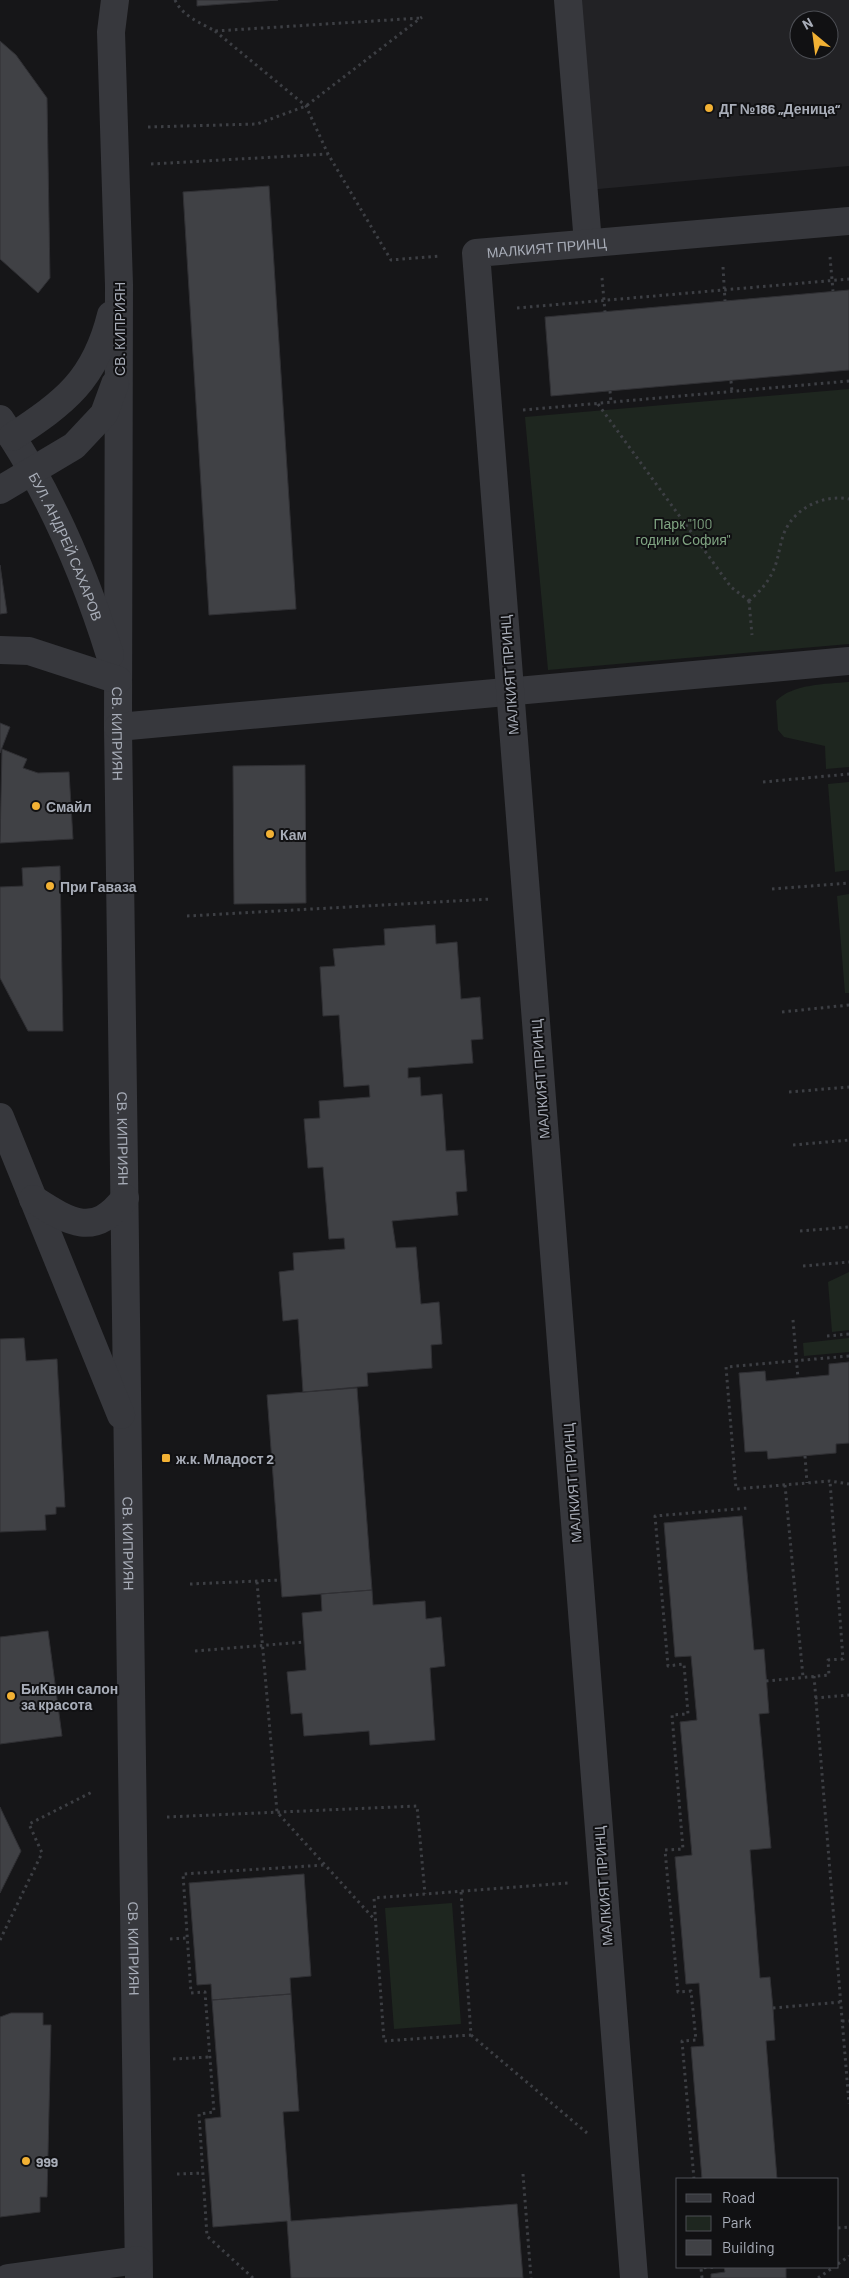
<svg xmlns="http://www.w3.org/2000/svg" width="849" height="2278" font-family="Barlow,sans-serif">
  <rect width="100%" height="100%" fill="#161618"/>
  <path fill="#222225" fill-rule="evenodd" d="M 560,0 L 849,0 L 849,166 L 577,191 ZM 799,20 L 829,20 L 829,50 L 799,50 Z"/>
  <path fill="#1e261f" d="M 849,389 L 849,644 L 548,670 L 525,417 Z
    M 849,682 L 849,767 L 826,769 L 825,746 L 784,737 L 778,730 L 776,701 C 792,684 826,684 849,682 Z
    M 849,782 L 849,870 L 835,872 L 828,784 Z
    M 849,894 L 849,993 L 845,993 L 837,896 Z
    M 849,1272 L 849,1330 L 832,1332 L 828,1282 Z
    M 849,1338 L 849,1352 L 804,1356 L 803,1343 Z
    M 452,1903 L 461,2024 L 394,2029 L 385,1908 Z"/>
  <path fill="#404145" stroke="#303034" d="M 197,0 L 278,0 L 197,6 Z
    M 0,41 L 16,55 L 47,98 L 50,278 L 38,293 L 0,259 Z
    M 269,186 L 296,609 L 209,615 L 183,192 Z
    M 849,290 L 849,370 L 551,396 L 545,317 Z
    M 0,565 L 7,613 L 0,614 Z
    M 0,723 L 10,727 L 0,753 Z
    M 2,749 L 27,759 L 23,768 L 38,773 L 69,772 L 73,839 L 0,843 Z
    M 305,765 L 306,903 L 234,904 L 233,766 Z
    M 60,866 L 63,1031 L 28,1031 L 0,978 L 0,887 L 23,886 L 22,868 Z
    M 435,925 L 436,944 L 457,942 L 461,999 L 480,997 L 483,1039 L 471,1040 L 473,1063 L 408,1068 L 408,1078 L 420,1077 L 421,1096 L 442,1094 L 446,1151 L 464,1150 L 467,1191 L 456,1192 L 458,1215 L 392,1221 L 396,1248 L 416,1247 L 421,1304 L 439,1302 L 442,1344 L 431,1345 L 432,1368 L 367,1373 L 368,1386 L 303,1392 L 298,1319 L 283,1321 L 279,1272 L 294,1270 L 293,1253 L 345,1249 L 344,1238 L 329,1239 L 323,1167 L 308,1168 L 304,1119 L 320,1118 L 319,1101 L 370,1097 L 369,1085 L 344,1087 L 339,1015 L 323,1016 L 320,967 L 335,966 L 333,949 L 385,945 L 384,929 Z
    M 24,1338 L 26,1361 L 57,1359 L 65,1507 L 56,1507 L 56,1514 L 45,1515 L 46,1530 L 0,1532 L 0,1339 Z
    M 849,1362 L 849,1443 L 836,1444 L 836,1453 L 768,1459 L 767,1451 L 745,1452 L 739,1373 L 765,1371 L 766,1381 L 829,1375 L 829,1364 Z
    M 357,1388 L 372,1590 L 282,1597 L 267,1395 Z
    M 742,1516 L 754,1650 L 764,1649 L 769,1713 L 759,1714 L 771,1848 L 750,1850 L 760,1978 L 770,1977 L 773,2008 L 775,2040 L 766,2041 L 777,2179 L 702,2179 L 691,2047 L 704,2046 L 699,1983 L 686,1984 L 675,1857 L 692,1855 L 680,1722 L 697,1720 L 691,1656 L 675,1657 L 664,1523 Z
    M 372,1590 L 373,1605 L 425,1601 L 426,1619 L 441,1617 L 445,1666 L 430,1668 L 435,1740 L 370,1745 L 369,1731 L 304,1736 L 302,1713 L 291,1714 L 287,1672 L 306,1670 L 302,1613 L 322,1611 L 321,1594 Z
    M 48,1631 L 62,1736 L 0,1744 L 0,1637 Z
    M 0,1807 L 21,1851 L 0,1893 Z
    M 304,1874 L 311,1976 L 290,1978 L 291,1994 L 212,2000 L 211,1984 L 197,1985 L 189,1883 Z
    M 291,1994 L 299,2111 L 283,2112 L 291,2221 L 517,2204 L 523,2278 L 291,2278 L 287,2221 L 213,2227 L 205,2119 L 221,2117 L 212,2000 Z
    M 11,2013 L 43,2013 L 43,2025 L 51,2025 L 47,2197 L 40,2197 L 40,2212 L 0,2217 L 0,2017 Z
    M 724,2267 L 786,2267 L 786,2278 L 711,2278 L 711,2274 L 725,2272 Z"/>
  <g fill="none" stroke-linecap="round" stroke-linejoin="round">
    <path stroke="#3d3f44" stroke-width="3" stroke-dasharray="2.5 4" stroke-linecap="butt" d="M 175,0 C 182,16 201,23 215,31 L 421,18
      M 215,31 L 306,106 L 328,154 L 391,260 L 440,256
      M 148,127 L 257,124 L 306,106 L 422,17
      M 151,164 L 328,154
      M 830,257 L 833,291
      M 723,267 L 725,301
      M 602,278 L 605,312
      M 517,308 L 849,279
      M 731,381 L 732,392
      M 610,391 L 611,402
      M 598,404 L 731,587 L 749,601
      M 523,410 L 849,381
      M 749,601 C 758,593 767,584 772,573 C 778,562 779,548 783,536 C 792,509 822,494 849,499
      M 749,601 L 752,635
      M 763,782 L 849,774
      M 772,889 L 849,883
      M 187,916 L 491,899
      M 782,1012 L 849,1005
      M 789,1092 L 849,1087
      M 793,1145 L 849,1140
      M 800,1231 L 849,1227
      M 803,1266 L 849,1262
      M 793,1320 L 798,1378
      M 827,1336 L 849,1334
      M 849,1356 L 726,1367 L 736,1489 L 830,1481 L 849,1484
      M 805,1456 L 807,1483
      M 785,1485 L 803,1677
      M 257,1582 L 277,1812 L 375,1920
      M 190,1584 L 281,1580
      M 195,1651 L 304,1642
      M 814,1676 L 849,2104
      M 766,1681 L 829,1675 L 828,1660 L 843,1659 L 830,1481
      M 815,1698 L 849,1695
      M 167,1817 L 417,1806 L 425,1894
      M 461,1892 L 471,2035 L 384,2041 L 374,1898 L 569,1883
      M 170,1939 L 187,1938
      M 0,1940 L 42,1853 L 29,1824 L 94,1791
      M 773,2008 L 841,2002
      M 842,2021 L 849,2021
      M 471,2035 L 587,2133
      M 173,2059 L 210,2057
      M 177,2174 L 203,2173
      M 523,2174 L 531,2278
      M 694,2179 L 682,2041 L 696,2040 L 691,1991 L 678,1992 L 665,1850 L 683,1849 L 672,1715 L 688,1714 L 684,1664 L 668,1666 L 655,1516 L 748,1508
      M 838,2228 L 849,2227
      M 838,2264 L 849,2256
      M 253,2278 L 207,2236 L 199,2114 L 214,2112 L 205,1992 L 191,1993 L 183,1874 L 325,1865
      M 702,2278 L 701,2268 L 715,2267
      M 818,2278 L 834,2267"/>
    <g stroke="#37383d" stroke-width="28">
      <path id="s1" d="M 115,0 L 111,32 L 119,285 L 118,727 L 139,2278"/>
      <path d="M 568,0 L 588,243"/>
      <path id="s2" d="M 0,419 C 48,489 85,575 110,655"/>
      <path d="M 12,437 C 65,402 95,380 111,315"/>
      <path d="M 0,490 L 74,446 L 104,414 L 115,384"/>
      <path d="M 0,650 L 29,651 L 118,680"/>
      <path d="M 118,727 L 849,661"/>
      <path d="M 0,1117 L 121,1415"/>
      <path d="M 33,1199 C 69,1222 94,1239 125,1198"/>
      <path d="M 8,2278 L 138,2260"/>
      <path id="s3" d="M 634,2278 L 476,253 L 849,221"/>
    </g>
  </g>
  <g fill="#f2b134" stroke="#111113" stroke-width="2">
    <circle cx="709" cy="108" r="5"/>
    <circle cx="36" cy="806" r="5"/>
    <circle cx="270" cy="834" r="5"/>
    <circle cx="50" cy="886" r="5"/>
    <rect x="161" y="1453" width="10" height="10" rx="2.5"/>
    <circle cx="11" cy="1696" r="5"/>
    <circle cx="26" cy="2161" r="5"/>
  </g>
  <g text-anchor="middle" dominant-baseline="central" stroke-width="4" stroke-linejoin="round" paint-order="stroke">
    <g font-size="14" font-weight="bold" fill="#a8adb8" stroke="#111113" text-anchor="start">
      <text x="719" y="108">ДГ №186 „Деница“</text>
      <text x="46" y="806">Смайл</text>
      <text x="280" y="834">Кам</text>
      <text x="60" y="886">При Гаваза</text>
      <text x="176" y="1458">ж.к. Младост 2</text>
      <text x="21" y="1688">БиКвин салон<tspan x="21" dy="16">за красота</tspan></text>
      <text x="36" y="2161">999</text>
    </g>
    <g font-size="14" fill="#a8adb8" stroke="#111113">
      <text stroke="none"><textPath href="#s3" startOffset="2102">МАЛКИЯТ ПРИНЦ</textPath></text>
      <text transform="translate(119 329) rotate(-90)">СВ. КИПРИЯН</text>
      <text stroke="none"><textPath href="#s2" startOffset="144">БУЛ. АНДРЕЙ САХАРОВ</textPath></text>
      <text transform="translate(509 675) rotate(-94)">МАЛКИЯТ ПРИНЦ</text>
      <text stroke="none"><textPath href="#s1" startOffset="734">СВ. КИПРИЯН</textPath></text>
      <text transform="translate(540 1079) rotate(-94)">МАЛКИЯТ ПРИНЦ</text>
      <text stroke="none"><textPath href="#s1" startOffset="1139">СВ. КИПРИЯН</textPath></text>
      <text transform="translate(572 1483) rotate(-94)">МАЛКИЯТ ПРИНЦ</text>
      <text stroke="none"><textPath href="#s1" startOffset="1544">СВ. КИПРИЯН</textPath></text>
      <text transform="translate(603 1886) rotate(-94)">МАЛКИЯТ ПРИНЦ</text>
      <text stroke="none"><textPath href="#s1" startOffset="1949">СВ. КИПРИЯН</textPath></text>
    </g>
    <g font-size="14" fill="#7fa381" stroke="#111113">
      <text x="683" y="523">Парк "100<tspan x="683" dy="16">години София"</tspan></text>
    </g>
  </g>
  <rect x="676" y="2178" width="162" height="90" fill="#111113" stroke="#4d4f55"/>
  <rect x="686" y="2194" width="25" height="8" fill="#37383d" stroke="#4d4f55"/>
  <text x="722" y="2203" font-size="15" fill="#a8adb8">Road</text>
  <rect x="686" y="2216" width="25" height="15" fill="#1e261f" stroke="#4d4f55"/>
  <text x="722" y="2228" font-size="15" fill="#a8adb8">Park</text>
  <rect x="686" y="2240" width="25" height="15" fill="#404145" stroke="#4d4f55"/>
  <text x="722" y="2253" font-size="15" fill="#a8adb8">Building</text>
  <g transform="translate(814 35) rotate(331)"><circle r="24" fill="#111113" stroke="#4d4f55"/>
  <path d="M0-4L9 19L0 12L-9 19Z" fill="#f2b134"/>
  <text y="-8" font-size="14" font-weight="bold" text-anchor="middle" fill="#a8adb8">N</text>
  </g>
</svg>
